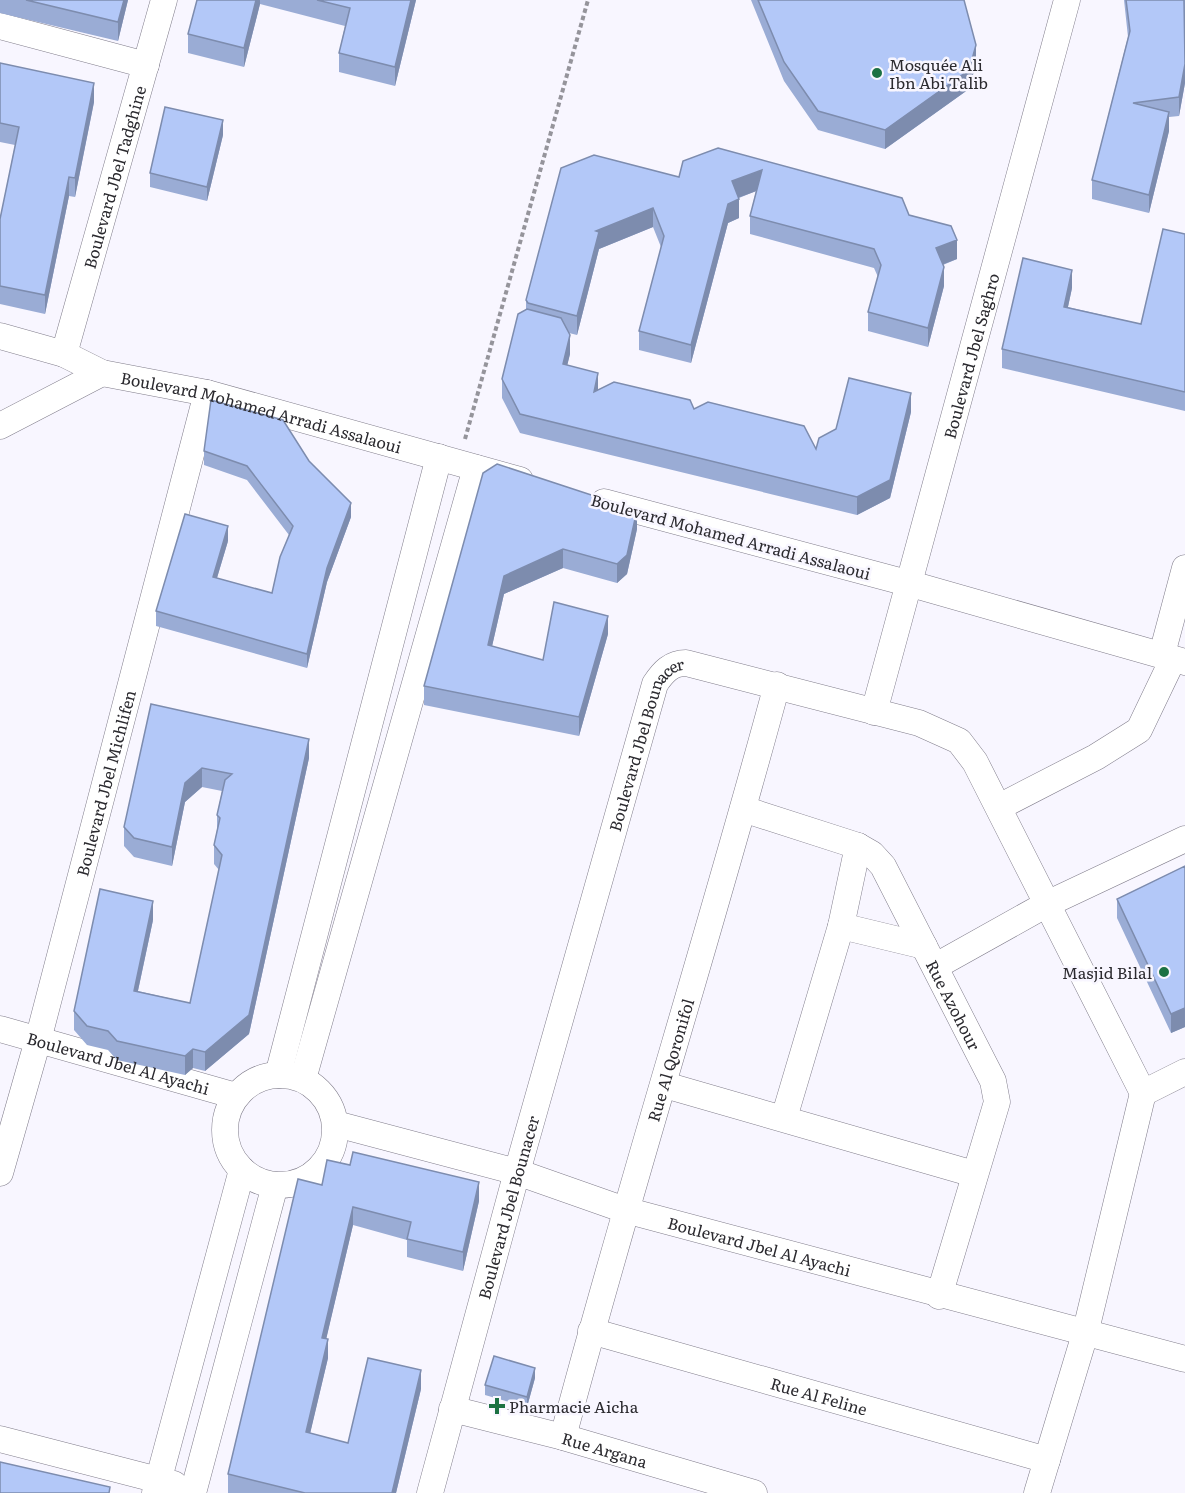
<svg xmlns="http://www.w3.org/2000/svg" width="1185" height="1493" font-family="Literata,serif">
  <rect width="100%" height="100%" fill="#f8f6ff"/>
  <g fill="none" stroke-linecap="round" stroke-linejoin="round">
    <g stroke="#807d8b" stroke-width="27">
      <g id="minor">
        <path d="M 0,26 L 146,65"/>
        <path id="s1" d="M 0,336 L 64,354 L 102,373 L 207,393 L 520,480"/>
        <path id="s2" d="M 64,354 L 164,0"/>
        <path d="M 0,426 L 102,373"/>
        <path d="M 604,502 L 911,584 L 1185,662"/>
        <path d="M 1162,654 L 1185,568"/>
        <path id="s3" d="M 874,712 L 1067,0"/>
        <path d="M 999,807 L 1096,757 L 1139,730 L 1173,659"/>
        <path id="s4" d="M 743,809 L 858,846 L 872,854 L 883,866 L 993,1081 L 997,1102 L 939,1296"/>
        <path d="M 841,926 L 924,946"/>
        <path d="M 936,966 L 1047,904 L 1185,839"/>
        <path id="s5" d="M 0,1029 L 236,1096"/>
        <circle cx="280" cy="1130" r="55"/>
        <path d="M 278,1075 L 439,457"/>
        <path d="M 303,1079 L 476,468"/>
        <path d="M 665,1085 L 974,1174"/>
        <path d="M 784,1118 L 841,926 L 858,846"/>
        <path id="s6" d="M 336,1124 L 517,1172 L 625,1210 L 1185,1359"/>
        <path id="s7" d="M 0,1173 L 38,1040 L 207,393"/>
        <path id="s8" d="M 591,1331 L 1047,1460"/>
        <path id="s9" d="M 452,1409 L 563,1437 L 754,1493"/>
        <path id="s10" d="M 563,1437 C 630,1185 709,937 777,685"/>
        <path d="M 0,1439 L 174,1484"/>
        <path d="M 155,1493 L 242,1170"/>
        <path d="M 193,1493 L 275,1185"/>
        <path id="s11" d="M 430,1493 L 517,1172 L 655,684 C 663,672 671,663 686,663 L 919,723 L 959,741 L 975,762 L 1143,1093"/>
        <path d="M 1037,1493 L 1085,1334 L 1143,1093 L 1185,1072"/>
      </g>
    </g>
    <path stroke="#95949b" stroke-width="4" stroke-dasharray="4.5 3" stroke-linecap="butt" d="M 465,439 L 588,0"/>
    <use href="#minor" stroke="#fff" stroke-width="26"/>
  </g>
  <path fill="#9aacd5" d="M 0,0 L 128,0 L 118,41 L 0,13 Z
    M 197,0 L 416,0 L 395,86 L 339,72 L 339,53 L 345,26 L 260,4 L 244,67 L 188,53 L 188,34 Z
    M 751,0 L 964,0 L 976,64 L 969,89 L 885,149 L 818,130 L 784,81 Z
    M 1124,0 L 1185,0 L 1185,83 L 1179,116 L 1169,117 L 1169,131 L 1149,213 L 1092,199 L 1092,180 L 1128,37 Z
    M 0,63 L 94,102 L 75,197 L 69,196 L 45,314 L 0,304 L 0,219 L 15,145 L 0,142 Z
    M 223,135 L 207,201 L 150,187 L 150,173 Z
    M 679,177 L 909,215 L 957,259 L 943,265 L 944,286 L 928,347 L 868,331 L 868,312 L 878,277 L 874,268 L 750,234 L 750,216 L 756,191 L 739,198 L 739,218 L 728,223 L 691,363 L 639,350 L 639,331 L 661,247 L 653,227 L 599,249 L 577,335 L 569,333 L 570,354 L 567,365 L 598,390 L 694,409 L 816,449 L 911,412 L 890,498 L 857,515 L 520,433 L 502,398 L 502,379 L 526,310 L 526,300 Z
    M 1185,234 L 1185,411 L 1002,368 L 1002,349 L 1072,288 L 1068,307 L 1141,324 Z
    M 204,451 L 309,461 L 351,517 L 327,582 L 307,668 L 156,626 L 156,611 L 228,541 L 217,578 L 272,593 L 289,535 L 247,480 L 204,465 Z
    M 483,473 L 637,529 L 627,574 L 617,583 L 563,568 L 504,594 L 492,646 L 543,660 L 608,634 L 579,736 L 424,705 L 424,686 Z
    M 151,704 L 309,758 L 249,1034 L 205,1071 L 193,1068 L 185,1075 L 117,1060 L 108,1050 L 87,1045 L 74,1030 L 74,1011 L 153,920 L 138,991 L 190,1003 L 219,870 L 214,864 L 214,845 L 217,830 L 217,815 L 222,791 L 202,787 L 185,802 L 172,866 L 134,857 L 124,846 L 124,827 Z
    M 1185,866 L 1185,1027 L 1171,1033 L 1117,918 L 1117,899 Z
    M 322,1185 L 479,1201 L 463,1271 L 407,1257 L 407,1240 L 353,1225 L 326,1339 L 328,1358 L 310,1433 L 348,1443 L 421,1389 L 396,1493 L 228,1493 L 228,1474 Z
    M 535,1378 L 527,1407 L 485,1395 L 485,1385 Z"/>
  <path fill="#7d8cae" d="M 124,0 L 128,0 L 118,41 L 118,22 Z
    M 256,0 L 260,0 L 260,4 L 244,67 L 244,48 Z
    M 411,0 L 416,0 L 395,86 L 395,67 Z
    M 976,45 L 976,64 L 969,89 L 885,149 L 885,130 Z
    M 1185,64 L 1185,83 L 1179,116 L 1179,97 Z
    M 94,83 L 94,102 L 75,197 L 75,178 Z
    M 1169,112 L 1169,131 L 1149,213 L 1149,195 Z
    M 223,120 L 223,135 L 207,201 L 207,187 Z
    M 762,170 L 762,189 L 732,200 L 732,181 Z
    M 69,177 L 69,196 L 45,314 L 45,295 Z
    M 739,199 L 739,218 L 728,223 L 691,363 L 691,345 L 728,204 Z
    M 653,208 L 653,227 L 599,249 L 577,335 L 577,316 L 596,231 Z
    M 957,240 L 957,259 L 936,267 L 936,248 Z
    M 944,267 L 944,286 L 928,347 L 928,328 Z
    M 1072,270 L 1072,288 L 1064,325 L 1064,307 Z
    M 570,335 L 570,354 L 563,383 L 563,364 Z
    M 598,373 L 598,392 L 594,392 Z
    M 911,393 L 911,412 L 890,498 L 857,515 L 857,497 Z
    M 351,503 L 351,517 L 327,582 L 307,668 L 307,654 L 327,568 Z
    M 637,510 L 637,529 L 627,574 L 617,583 L 617,564 Z
    M 228,526 L 228,541 L 213,591 L 213,577 Z
    M 563,549 L 563,568 L 504,594 L 488,664 L 488,645 L 504,576 Z
    M 608,616 L 608,634 L 579,736 L 579,717 Z
    M 309,739 L 309,758 L 249,1034 L 205,1071 L 205,1052 Z
    M 202,768 L 202,787 L 185,802 L 172,866 L 172,847 L 185,783 Z
    M 153,901 L 153,920 L 134,1009 L 134,991 Z
    M 1185,1008 L 1185,1027 L 1171,1033 L 1171,1014 Z
    M 193,1049 L 193,1068 L 185,1075 L 185,1056 Z
    M 479,1182 L 479,1201 L 463,1271 L 463,1252 Z
    M 353,1207 L 353,1225 L 322,1357 L 322,1338 Z
    M 328,1339 L 328,1358 L 306,1451 L 306,1432 Z
    M 535,1368 L 535,1378 L 527,1407 L 527,1397 Z
    M 421,1370 L 421,1389 L 396,1493 L 392,1493 Z"/>
  <path fill="#b3c8f8" stroke="#7d8cae" stroke-width="1.5" d="M 26,0 L 124,0 L 118,22 Z
    M 197,0 L 256,0 L 244,48 L 188,34 Z
    M 317,0 L 411,0 L 395,67 L 339,53 L 350,8 Z
    M 758,0 L 964,0 L 976,45 L 969,70 L 885,130 L 818,111 L 784,62 Z
    M 1126,0 L 1184,0 L 1185,64 L 1179,97 L 1133,103 L 1169,112 L 1149,195 L 1092,180 L 1130,31 Z
    M 0,63 L 94,83 L 75,178 L 69,177 L 45,295 L 0,286 L 0,219 L 19,127 L 0,123 Z
    M 165,107 L 223,120 L 207,187 L 150,173 Z
    M 718,148 L 902,198 L 909,215 L 951,226 L 957,240 L 936,248 L 944,267 L 928,328 L 868,312 L 881,265 L 874,249 L 750,216 L 762,170 L 732,181 L 739,199 L 728,204 L 691,345 L 639,331 L 664,236 L 653,208 L 596,231 L 599,232 L 577,316 L 528,303 L 526,300 L 561,168 L 594,155 L 679,177 L 683,161 Z
    M 1163,229 L 1185,234 L 1185,392 L 1002,349 L 1023,258 L 1072,270 L 1064,307 L 1141,324 Z
    M 527,309 L 561,318 L 570,335 L 563,364 L 598,373 L 594,392 L 614,382 L 690,400 L 694,409 L 708,402 L 804,426 L 816,449 L 819,438 L 836,429 L 849,378 L 911,393 L 890,480 L 857,497 L 520,414 L 502,379 L 518,314 Z
    M 211,400 L 283,420 L 309,461 L 351,503 L 327,568 L 307,654 L 156,611 L 185,514 L 228,526 L 213,577 L 272,593 L 280,557 L 293,526 L 247,466 L 204,451 Z
    M 497,464 L 637,510 L 627,555 L 617,564 L 563,549 L 504,576 L 488,645 L 543,660 L 554,602 L 608,616 L 579,717 L 424,686 L 483,473 Z
    M 151,704 L 309,739 L 249,1015 L 205,1052 L 193,1049 L 185,1056 L 117,1041 L 108,1031 L 87,1026 L 74,1011 L 100,889 L 153,901 L 134,991 L 190,1003 L 222,855 L 214,845 L 220,818 L 217,815 L 225,780 L 232,774 L 202,768 L 185,783 L 172,847 L 134,838 L 124,827 Z
    M 1185,866 L 1185,1008 L 1171,1014 L 1117,899 Z
    M 353,1152 L 479,1182 L 463,1252 L 407,1239 L 411,1222 L 353,1207 L 322,1338 L 328,1339 L 306,1432 L 348,1443 L 368,1358 L 421,1370 L 392,1493 L 305,1493 L 228,1474 L 298,1179 L 322,1185 L 327,1160 L 350,1165 Z
    M 494,1356 L 535,1368 L 527,1397 L 485,1385 Z
    M 0,1462 L 110,1487 L 109,1493 L 0,1493 Z"/>
  <g fill="#1c7143" stroke="#f8f6ff" stroke-width="2">
    <circle cx="877" cy="73" r="6"/>
    <circle cx="1164" cy="972" r="6"/>
    <path d="M494 1397h6v6h6v6h-6v6h-6v-6h-6v-6h6z"/>
  </g>
  <g text-anchor="middle" dominant-baseline="central" stroke-width="5" stroke-linejoin="round" paint-order="stroke">
    <g font-size="16" fill="#2b2a2f" stroke="#f8f6ff" text-anchor="start">
      <text x="889" y="64">Mosquée Ali<tspan x="889" dy="18">Ibn Abi Talib</tspan></text>
      <text x="1152" y="972" text-anchor="end">Masjid Bilal</text>
      <text x="509" y="1406">Pharmacie Aicha</text>
    </g>
    <g font-size="16" fill="#2b2a2f" stroke="#f8f6ff">
      <text stroke="none"><textPath href="#s2" startOffset="184">Boulevard Jbel Tadghine</textPath></text>
      <text stroke="none"><textPath href="#s3" startOffset="369">Boulevard Jbel Saghro</textPath></text>
      <text stroke="none"><textPath href="#s1" startOffset="273">Boulevard Mohamed Arradi Assalaoui</textPath></text>
      <text transform="translate(731 536) rotate(15)">Boulevard Mohamed Arradi Assalaoui</text>
      <text stroke="none"><textPath href="#s11" startOffset="782">Boulevard Jbel Bounacer</textPath></text>
      <text stroke="none"><textPath href="#s7" startOffset="404">Boulevard Jbel Michlifen</textPath></text>
      <text stroke="none"><textPath href="#s4" startOffset="309">Rue Azohour</textPath></text>
      <text stroke="none"><textPath href="#s10" startOffset="392">Rue Al Qoronifol</textPath></text>
      <text stroke="none"><textPath href="#s5" startOffset="123">Boulevard Jbel Al Ayachi</textPath></text>
      <text stroke="none"><textPath href="#s11" startOffset="296">Boulevard Jbel Bounacer</textPath></text>
      <text stroke="none"><textPath href="#s6" startOffset="441">Boulevard Jbel Al Ayachi</textPath></text>
      <text stroke="none"><textPath href="#s8" startOffset="237">Rue Al Feline</textPath></text>
      <text stroke="none"><textPath href="#s9" startOffset="158">Rue Argana</textPath></text>
    </g>
  </g>
</svg>
